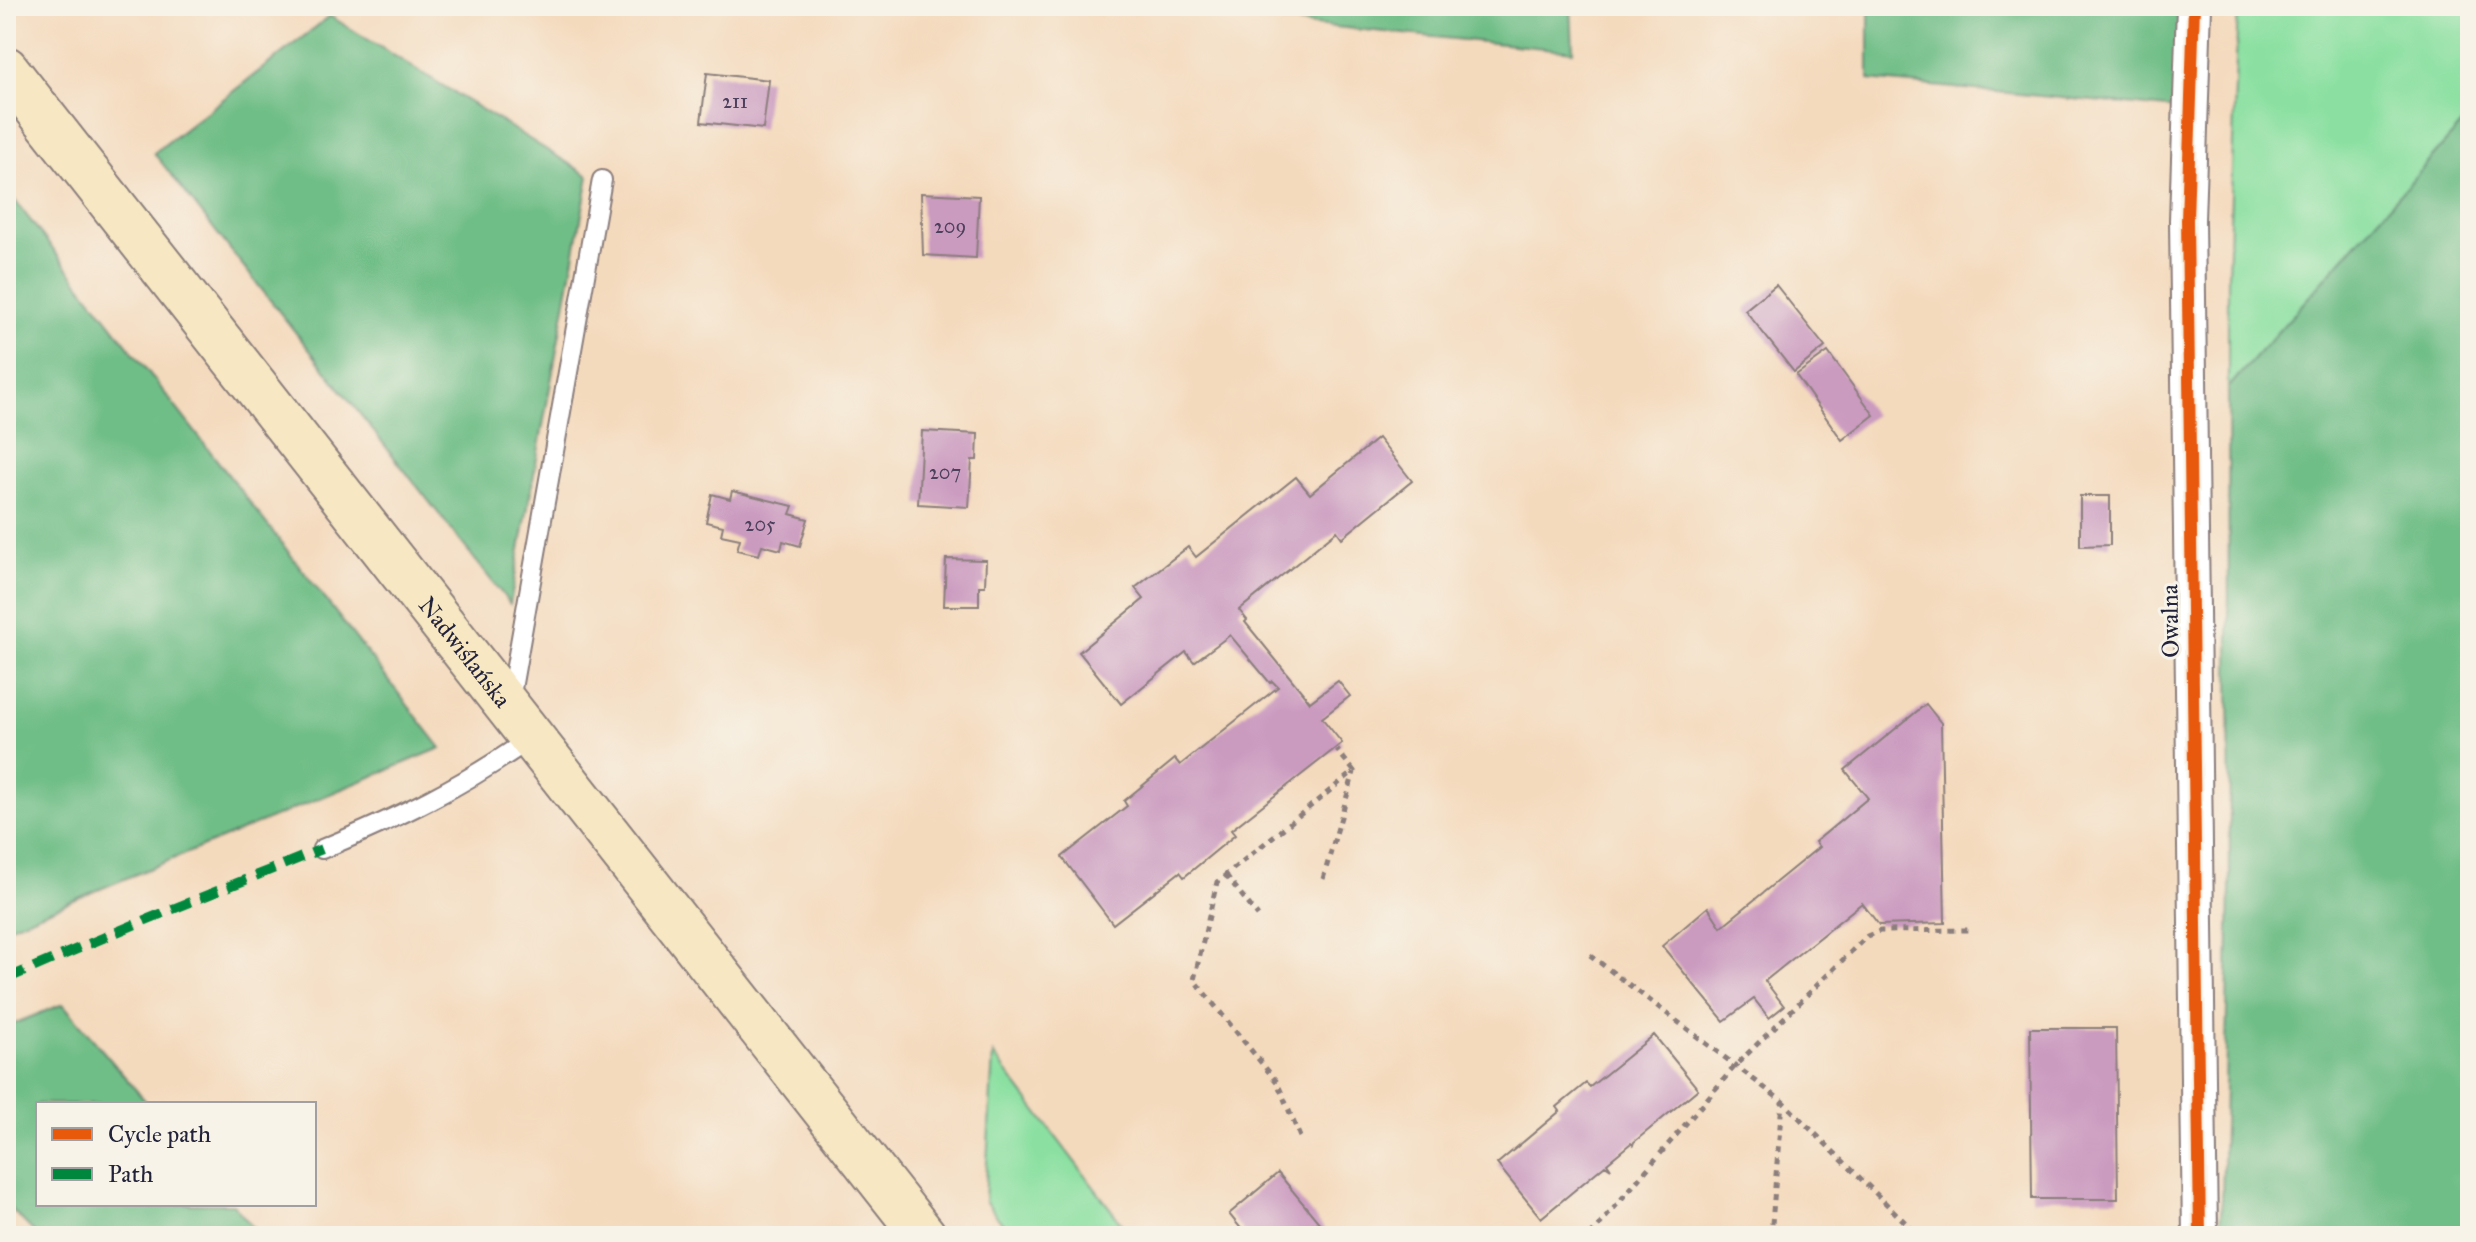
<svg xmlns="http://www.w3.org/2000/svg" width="2476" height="1242" font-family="'IM FELL Great Primer',serif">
  <rect width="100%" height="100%" fill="#f7f3e8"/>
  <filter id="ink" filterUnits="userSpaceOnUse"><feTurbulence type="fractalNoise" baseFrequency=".0125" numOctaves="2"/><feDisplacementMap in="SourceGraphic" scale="16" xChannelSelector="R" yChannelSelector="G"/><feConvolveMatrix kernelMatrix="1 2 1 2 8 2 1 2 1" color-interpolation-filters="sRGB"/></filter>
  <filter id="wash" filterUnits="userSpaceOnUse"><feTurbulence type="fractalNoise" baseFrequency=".006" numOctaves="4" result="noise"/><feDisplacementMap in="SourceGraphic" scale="32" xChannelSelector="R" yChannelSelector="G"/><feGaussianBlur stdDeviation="1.8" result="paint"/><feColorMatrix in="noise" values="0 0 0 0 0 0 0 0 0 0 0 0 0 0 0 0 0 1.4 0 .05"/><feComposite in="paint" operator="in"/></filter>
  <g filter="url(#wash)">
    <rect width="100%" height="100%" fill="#f4dabd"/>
    <path fill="#8be0a1" stroke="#56816e" stroke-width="2" d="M 2238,6 L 2470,6 L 2470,115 L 2228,388 L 2228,276 Z
      M 993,1054 L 1131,1236 L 1012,1236 L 985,1201 Z"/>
    <path fill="#70be87" stroke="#497061" stroke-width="2" d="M 1125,6 L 1571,6 L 1573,51 Z
      M 1869,6 L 2184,6 L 2178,109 L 1869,80 Z
      M 330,16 L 589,176 L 510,604 L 154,153 Z
      M 2470,115 L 2470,1236 L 2219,1236 L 2222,1201 L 2230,892 L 2228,388 Z
      M 6,189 L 441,748 L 6,928 Z
      M 63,1004 L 148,1104 L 38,1104 L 38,1204 L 233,1204 L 260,1236 L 38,1236 L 6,1204 L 6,1027 Z"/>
    <g id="blocks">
      <path fill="#ca9abf" d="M 707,73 L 769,80 L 763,129 L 701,122 Z
        M 921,193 L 979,196 L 976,258 L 923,255 Z
        M 1776,285 L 1825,347 L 1794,372 L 1745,310 Z
        M 1828,352 L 1874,415 L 1842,440 L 1796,375 Z
        M 922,431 L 978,434 L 977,460 L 972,460 L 969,507 L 918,504 Z
        M 1378,438 L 1412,481 L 1342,538 L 1337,531 L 1239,610 L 1247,620 L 1245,622 L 1310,702 L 1338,681 L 1350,696 L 1322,718 L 1342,743 L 1231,830 L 1235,835 L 1184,877 L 1180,872 L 1113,924 L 1062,857 L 1127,806 L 1124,801 L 1175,759 L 1180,765 L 1278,687 L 1272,681 L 1270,683 L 1230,635 L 1194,662 L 1186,652 L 1121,704 L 1079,652 L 1144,599 L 1135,588 L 1188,547 L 1196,557 L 1296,477 L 1310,494 Z
        M 732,491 L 793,506 L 790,514 L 808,519 L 800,546 L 783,541 L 781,550 L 762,545 L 759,555 L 737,550 L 740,539 L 721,535 L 723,526 L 706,522 L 712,494 L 730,499 Z
        M 2080,496 L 2110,496 L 2110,545 L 2080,546 Z
        M 946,559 L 986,560 L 985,586 L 979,586 L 979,606 L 944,606 Z
        M 1926,704 L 1941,723 L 1945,923 L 1879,925 L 1862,903 L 1765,981 L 1784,1006 L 1769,1018 L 1754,999 L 1724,1021 L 1662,946 L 1708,907 L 1721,927 L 1819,847 L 1815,842 L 1868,798 L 1845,770 Z
        M 2030,1028 L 2116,1028 L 2118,1199 L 2032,1199 Z
        M 1654,1035 L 1698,1089 L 1634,1142 L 1633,1145 L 1631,1143 L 1607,1163 L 1611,1169 L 1605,1165 L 1541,1218 L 1497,1164 L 1560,1111 L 1557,1107 L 1586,1083 L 1590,1087 Z
        M 1278,1173 L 1330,1236 L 1247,1236 L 1229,1214 Z"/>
    </g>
  </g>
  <g filter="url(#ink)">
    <use href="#blocks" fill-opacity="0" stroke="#8b7e7c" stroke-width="2"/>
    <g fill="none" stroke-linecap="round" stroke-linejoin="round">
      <g stroke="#8b7e7c" stroke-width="22">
        <path id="lane" d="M 510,700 L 602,180
          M 322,849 C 397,818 466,785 532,737"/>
      </g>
      <g stroke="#8b7e7c" stroke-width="38">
        <path id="street" d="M 2194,6 L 2187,220 L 2200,1236"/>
      </g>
      <g stroke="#8b7e7c" stroke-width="48">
        <g id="secondary">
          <path id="s1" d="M 6,69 L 924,1236"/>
        </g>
      </g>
      <path stroke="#8b7e7c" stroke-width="5" stroke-dasharray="6 6" stroke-linecap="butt" d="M 1226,875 L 1258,916
        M 1323,879 L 1354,772
        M 1590,955 L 1782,1101 L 1919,1236
        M 1300,1137 L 1277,1082 L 1194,980 L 1217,882 L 1354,771 L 1337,750
        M 1590,1236 L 1736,1065 L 1867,936 L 1880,931 L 1969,930
        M 1771,1236 L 1782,1102"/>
      <use href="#lane" stroke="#fff" stroke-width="18"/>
      <use href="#street" stroke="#fff" stroke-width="34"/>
      <use href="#secondary" stroke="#f7e8c3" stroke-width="44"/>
      <path stroke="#00873e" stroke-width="10" stroke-dasharray="20 10" stroke-linecap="butt" d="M 6,979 L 143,921 L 322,849"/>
      <g stroke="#f7f3e8" stroke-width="17">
        <path id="cycleway" d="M 2194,6 L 2187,220 L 2200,1236"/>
      </g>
      <use href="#cycleway" stroke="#e8590c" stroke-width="12"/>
    </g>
  </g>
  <g text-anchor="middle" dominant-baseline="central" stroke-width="6" stroke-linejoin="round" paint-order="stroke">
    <g font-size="20" fill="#4c405c">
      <text x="735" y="101">211</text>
      <text x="950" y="226">209</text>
      <text x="945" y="472">207</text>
      <text x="760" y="524">205</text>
    </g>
    <g font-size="24" fill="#22223b" stroke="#f7f3e8">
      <text transform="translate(2170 621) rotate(-91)">Owalna</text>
      <text stroke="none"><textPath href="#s1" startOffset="742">Nadwiślańska</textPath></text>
    </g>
  </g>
  <rect width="2476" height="1242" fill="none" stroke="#f7f3e8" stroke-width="32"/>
  <rect x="36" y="1102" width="280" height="104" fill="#f7f3e8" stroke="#a29fa3" stroke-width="2"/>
  <rect x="52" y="1128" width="40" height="12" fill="#e8590c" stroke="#a29fa3" stroke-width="2"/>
  <text x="108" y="1142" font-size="24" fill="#22223b">Cycle path</text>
  <rect x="52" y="1168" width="40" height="12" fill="#00873e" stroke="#a29fa3" stroke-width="2"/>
  <text x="108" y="1182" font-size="24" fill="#22223b">Path</text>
</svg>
